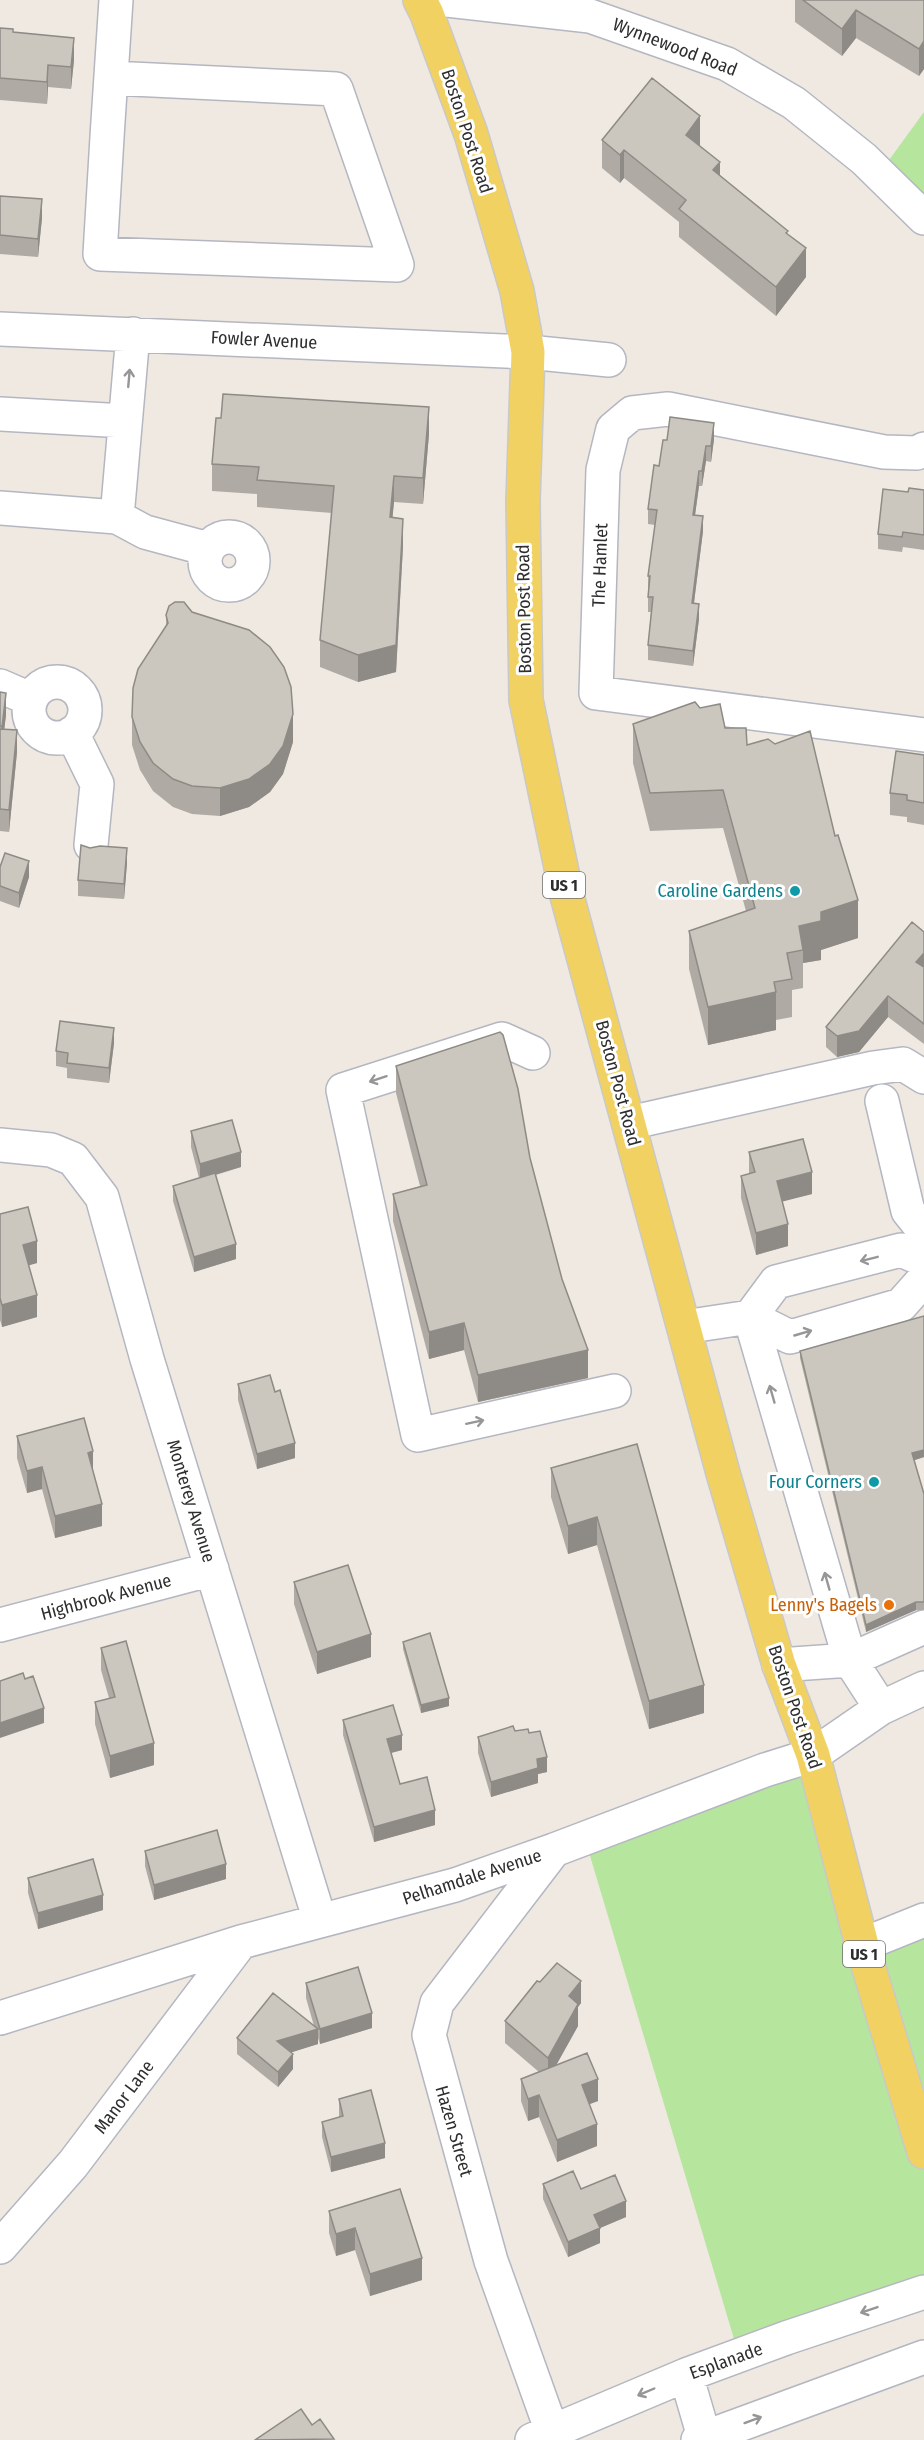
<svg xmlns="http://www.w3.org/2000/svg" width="924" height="2440" font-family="'Fira Sans Condensed',sans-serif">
  <rect width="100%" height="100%" fill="#efe9e1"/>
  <path fill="#b6e59e" d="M 924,112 L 924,214 L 881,171 Z
    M 813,1755 L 873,1948 L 924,1929 L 924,2285 L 737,2349 L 588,1849 Z"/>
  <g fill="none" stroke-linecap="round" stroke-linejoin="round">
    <g stroke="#b4b7c1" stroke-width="36">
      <path id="minor" d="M 447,0 L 590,16 L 727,64 L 794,103 L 864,159 L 924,218
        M 111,78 L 336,89 L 397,265 L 100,254 C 105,169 110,85 116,0
        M 0,329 L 528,352 L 609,360
        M 0,414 L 125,421
        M 924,449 L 917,453 L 884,452 L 668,409 L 632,413 L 613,429 L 603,470 L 596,693 L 924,735
        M 0,508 L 117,517 L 133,334
        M 117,517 L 145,532 L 208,549
        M205 561a24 24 0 1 1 48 0a24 24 0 1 1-48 0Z
        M29 710a28 28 0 1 1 56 0a28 28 0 1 1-56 0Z
        M 0,686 L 30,699
        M 72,733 L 97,784 L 91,845
        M 533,1053 L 502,1039 L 343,1090 L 418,1435 L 614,1391
        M 882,1101 L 908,1211 L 924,1231
        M 629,1123 L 873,1068 L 903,1064 L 924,1077
        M 0,1145 L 51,1150 L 73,1159 L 102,1197 L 147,1359 L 320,1921
        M 750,1317 L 850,1660 L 924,1627
        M 750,1317 L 776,1282 L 901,1250 L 924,1260
        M 684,1327 L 750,1317 L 790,1337 L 901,1305 L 924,1279
        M 0,1625 L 212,1569
        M 779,1665 L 850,1660 L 881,1708
        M 554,1850 L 437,2003 L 429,2035 L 491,2261 L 555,2440
        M 862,1945 L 924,1920
        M 0,2018 L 241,1942 L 455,1885 L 554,1850 L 765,1770 L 813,1755 L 881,1708 L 924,1688
        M 0,2247 L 73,2164 L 241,1942
        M 686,2375 L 705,2440
        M 532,2440 L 686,2375 L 786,2338 L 924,2292
        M 698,2440 L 924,2357"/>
    </g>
    <g stroke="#c9c9c9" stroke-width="36">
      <path id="major" d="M 420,0 L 427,14 L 471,134 L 517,291 L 528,352 L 523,501 L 526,700 L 567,896 L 723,1473 L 779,1665 L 813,1755 L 862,1945 L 924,2152"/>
    </g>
    <use href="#minor" stroke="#fff" stroke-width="33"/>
    <use href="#major" stroke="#f2d163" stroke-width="33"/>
  </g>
  <path fill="#afaba4" d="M 795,0 L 924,0 L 924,69 L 919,76 L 856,38 L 842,56 L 795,22 Z
    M 0,28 L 13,32 L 74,60 L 71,89 L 48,87 L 47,104 L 0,100 Z
    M 602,140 L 700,145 L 699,146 L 720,175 L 788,235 L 806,277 L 776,316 L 679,237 L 679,222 L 624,178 L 620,183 L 602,168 Z
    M 0,196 L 42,218 L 38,257 L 0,254 Z
    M 429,434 L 423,504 L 394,502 L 392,518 L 403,546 L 396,672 L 358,682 L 320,667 L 320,640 L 332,513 L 257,507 L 257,494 L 212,491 L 212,464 Z
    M 714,439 L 711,462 L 706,461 L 702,486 L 699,486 L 695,515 L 703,531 L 694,603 L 699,619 L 693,666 L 648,660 L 648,645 L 651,612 L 648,612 L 648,576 L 655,525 L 648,524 L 648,509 L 659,466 Z
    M 924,490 L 924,550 L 903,547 L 902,552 L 878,549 L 878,534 L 908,492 Z
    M 166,615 L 293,742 L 283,774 L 270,792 L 249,807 L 220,816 L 192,814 L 173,807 L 153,791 L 140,770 L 132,745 L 132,717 L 166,626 Z
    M 0,692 L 6,715 L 4,729 L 17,752 L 9,832 L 0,831 Z
    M 700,708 L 747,745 L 858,938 L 821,950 L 821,960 L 803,963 L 803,988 L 792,990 L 792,1017 L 776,1020 L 776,1030 L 708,1045 L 689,969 L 689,931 L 746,911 L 723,828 L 650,831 L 633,763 L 633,724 Z
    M 924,755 L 924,825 L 907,822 L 907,817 L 890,815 L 890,793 Z
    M 90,848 L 127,863 L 124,899 L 78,896 L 78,880 Z
    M 0,867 L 29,877 L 19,908 L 0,901 Z
    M 924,932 L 924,1044 L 888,1017 L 859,1052 L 837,1057 L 826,1047 L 826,1027 Z
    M 114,1043 L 109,1083 L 67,1078 L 67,1068 L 56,1066 L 56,1051 Z
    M 396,1066 L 530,1158 L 588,1378 L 478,1402 L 464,1350 L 429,1359 L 393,1221 L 393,1194 L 420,1186 L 396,1093 Z
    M 191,1131 L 241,1167 L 216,1175 L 236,1259 L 194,1272 L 173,1201 L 173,1186 L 199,1178 L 191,1147 Z
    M 749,1152 L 812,1194 L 782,1201 L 788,1246 L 756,1255 L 741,1198 L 741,1176 L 749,1174 Z
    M 0,1214 L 37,1263 L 29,1265 L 37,1317 L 2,1327 L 0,1320 Z
    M 800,1351 L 924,1457 L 914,1460 L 924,1494 L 924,1610 L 916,1610 L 866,1632 L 800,1358 Z
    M 238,1384 L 295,1458 L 257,1469 L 238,1400 Z
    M 17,1436 L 93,1473 L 102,1526 L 55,1538 L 42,1489 L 27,1493 L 17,1458 Z
    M 637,1444 L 704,1713 L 649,1729 L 597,1545 L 568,1554 L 551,1497 L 551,1468 Z
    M 294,1582 L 371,1657 L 317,1674 L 294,1604 Z
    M 403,1642 L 449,1706 L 421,1713 L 403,1649 Z
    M 101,1648 L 154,1765 L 110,1778 L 95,1724 L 95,1702 L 109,1698 L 101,1670 Z
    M 343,1720 L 402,1750 L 391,1753 L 400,1784 L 435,1825 L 374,1842 L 343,1735 Z
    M 515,1731 L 547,1772 L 538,1774 L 538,1783 L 491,1797 L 478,1753 L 478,1737 Z
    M 145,1851 L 226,1879 L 154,1900 L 145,1866 Z
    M 28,1878 L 103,1910 L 38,1929 L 28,1893 Z
    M 306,1983 L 372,2028 L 320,2044 L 318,2038 L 318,2044 L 291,2052 L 293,2069 L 278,2087 L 237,2054 L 237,2038 L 314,2026 L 306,1998 Z
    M 581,2003 L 578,2007 L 578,2026 L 556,2065 L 598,2101 L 589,2104 L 597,2146 L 557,2162 L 539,2117 L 528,2121 L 521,2101 L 521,2079 L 539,2072 L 505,2043 L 505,2021 Z
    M 339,2099 L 385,2158 L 331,2172 L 322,2137 L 322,2122 L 339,2117 Z
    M 543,2184 L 581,2189 L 626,2217 L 600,2228 L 600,2243 L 568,2257 L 543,2199 Z
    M 400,2189 L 422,2280 L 370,2296 L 355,2250 L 336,2256 L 329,2233 L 329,2211 Z"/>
  <path fill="#8e8b86" d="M 856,10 L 856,38 L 842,56 L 842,29 Z
    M 74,38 L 74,60 L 71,89 L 71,67 Z
    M 924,41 L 924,69 L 919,76 L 919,49 Z
    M 48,65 L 48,87 L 47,104 L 47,82 Z
    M 700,116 L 700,145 L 686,163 L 686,135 Z
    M 624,150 L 624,178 L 620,183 L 620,155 Z
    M 720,162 L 720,190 L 713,170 Z
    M 42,199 L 42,218 L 38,257 L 38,239 Z
    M 806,248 L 806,277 L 776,316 L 776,287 Z
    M 429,407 L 429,434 L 423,504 L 423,478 Z
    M 714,423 L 714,439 L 711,462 L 711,446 Z
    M 706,446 L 706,461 L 702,486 L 702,471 Z
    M 699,471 L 699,486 L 693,530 L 693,515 Z
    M 394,476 L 394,502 L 390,544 L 390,517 Z
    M 703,516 L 703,531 L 692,618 L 692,603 Z
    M 403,519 L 403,546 L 396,672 L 358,682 L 358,655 Z
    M 699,604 L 699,619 L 693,666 L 693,651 Z
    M 6,693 L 6,715 L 2,749 L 2,727 Z
    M 293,714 L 293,742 L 283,774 L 270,792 L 249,807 L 220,816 L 220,788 Z
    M 17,730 L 17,752 L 9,832 L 9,810 Z
    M 127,848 L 127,863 L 124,899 L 124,884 Z
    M 29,861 L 29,877 L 19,908 L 19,893 Z
    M 858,900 L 858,938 L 821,950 L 821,960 L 803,963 L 803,950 L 799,926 L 821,912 Z
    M 924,953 L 924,973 L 916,962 Z
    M 776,992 L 776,1030 L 708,1045 L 708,1007 Z
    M 888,996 L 888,1017 L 859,1052 L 837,1057 L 837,1036 Z
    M 114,1028 L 114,1043 L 109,1083 L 109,1068 Z
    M 241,1152 L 241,1167 L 200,1179 L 200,1164 Z
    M 812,1172 L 812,1194 L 777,1203 L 777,1181 Z
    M 788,1224 L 788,1246 L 756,1255 L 756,1233 Z
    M 37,1241 L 37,1263 L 23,1267 L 23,1245 Z
    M 236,1244 L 236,1259 L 194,1272 L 194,1257 Z
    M 37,1295 L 37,1317 L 2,1327 L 2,1305 Z
    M 464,1323 L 464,1350 L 429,1359 L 429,1332 Z
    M 588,1350 L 588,1378 L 478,1402 L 478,1375 Z
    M 295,1443 L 295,1458 L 257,1469 L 257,1454 Z
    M 924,1450 L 924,1457 L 912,1461 L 912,1453 Z
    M 93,1451 L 93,1473 L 88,1453 Z
    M 42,1467 L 42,1489 L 27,1493 L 27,1471 Z
    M 102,1504 L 102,1526 L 55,1538 L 55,1516 Z
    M 597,1517 L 597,1545 L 568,1554 L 568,1526 Z
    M 916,1602 L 916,1610 L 866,1632 L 866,1625 Z
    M 371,1634 L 371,1657 L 317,1674 L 317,1652 Z
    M 704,1685 L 704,1713 L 649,1729 L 649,1701 Z
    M 449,1698 L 449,1706 L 421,1713 L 421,1705 Z
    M 44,1708 L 44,1723 L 0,1738 L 0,1723 Z
    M 402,1735 L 402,1750 L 387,1754 L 387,1739 Z
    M 154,1743 L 154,1765 L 110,1778 L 110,1756 Z
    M 547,1757 L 547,1772 L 538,1774 L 538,1783 L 491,1797 L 491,1782 L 537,1759 Z
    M 435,1810 L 435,1825 L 374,1842 L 374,1827 Z
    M 226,1864 L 226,1879 L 154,1900 L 154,1885 Z
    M 103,1895 L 103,1910 L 38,1929 L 38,1913 Z
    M 581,1981 L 581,2003 L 578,2007 L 578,2026 L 548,2080 L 548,2058 L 569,1996 Z
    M 372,2013 L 372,2028 L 320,2044 L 320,2029 Z
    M 318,2029 L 318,2044 L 277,2057 L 277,2041 Z
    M 293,2054 L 293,2069 L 278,2087 L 278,2072 Z
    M 598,2079 L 598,2101 L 582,2107 L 582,2085 Z
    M 539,2095 L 539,2117 L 528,2121 L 528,2099 Z
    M 597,2124 L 597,2146 L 557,2162 L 557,2140 Z
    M 385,2143 L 385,2158 L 331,2172 L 331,2157 Z
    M 626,2201 L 626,2217 L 600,2228 L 600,2243 L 568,2257 L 568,2242 L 594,2215 Z
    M 355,2228 L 355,2250 L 336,2256 L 336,2234 Z
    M 422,2258 L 422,2280 L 370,2296 L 370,2274 Z"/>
  <path fill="#cbc7bf" stroke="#8e8b86" stroke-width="1.5" d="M 803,0 L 924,0 L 924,41 L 919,49 L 856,10 L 842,29 Z
    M 0,28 L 13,29 L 13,32 L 74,38 L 71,67 L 48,65 L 47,82 L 0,78 Z
    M 652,78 L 700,116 L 686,135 L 720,162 L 713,170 L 788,231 L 786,233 L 806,248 L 776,287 L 679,209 L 686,200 L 624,150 L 620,155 L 602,140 Z
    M 0,196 L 42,199 L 38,239 L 0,235 Z
    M 223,394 L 429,407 L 423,478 L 394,476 L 390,517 L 403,519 L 396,645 L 358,655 L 320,640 L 334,486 L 257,480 L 259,467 L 212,464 L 216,418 L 221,418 Z
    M 670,417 L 714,423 L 711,446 L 706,446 L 702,471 L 699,471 L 693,515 L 703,516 L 692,603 L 699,604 L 693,651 L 648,645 L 653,597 L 648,597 L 650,576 L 648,576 L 657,510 L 648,509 L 654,465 L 659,466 L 663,440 L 667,440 Z
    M 909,488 L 924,490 L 924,535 L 903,532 L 902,537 L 878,534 L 883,489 L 908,492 Z
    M 175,602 L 184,602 L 192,612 L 249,630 L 270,647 L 284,667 L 291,687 L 293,714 L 283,746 L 270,764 L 249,779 L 220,788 L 192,786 L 173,779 L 153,763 L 140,742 L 132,717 L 133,688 L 138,669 L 168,623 L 166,615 L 169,606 Z
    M 0,692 L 6,693 L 2,727 L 0,726 Z
    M 695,702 L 700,708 L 720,704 L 725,728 L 746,728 L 747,745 L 768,739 L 775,744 L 810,731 L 835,836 L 838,835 L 858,900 L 821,912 L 821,921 L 799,926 L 803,950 L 787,953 L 792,979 L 774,982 L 776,992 L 708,1007 L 689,931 L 755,908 L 723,790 L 650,793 L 633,724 Z
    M 0,729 L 17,730 L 9,810 L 0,809 Z
    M 896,751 L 924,755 L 924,803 L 907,800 L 907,795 L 890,793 Z
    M 81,845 L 90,848 L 100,846 L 127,848 L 124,884 L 78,880 Z
    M 5,853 L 29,861 L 19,893 L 0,886 L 0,867 Z
    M 912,922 L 924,932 L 924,953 L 916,962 L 924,967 L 924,1024 L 888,996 L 859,1031 L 837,1036 L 826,1027 Z
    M 60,1021 L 114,1028 L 109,1068 L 67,1063 L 68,1053 L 56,1051 Z
    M 500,1032 L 503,1035 L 518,1089 L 530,1158 L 562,1279 L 588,1350 L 478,1375 L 464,1323 L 429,1332 L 393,1194 L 427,1185 L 396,1066 Z
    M 232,1120 L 241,1152 L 200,1164 L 191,1131 Z
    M 803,1139 L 812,1172 L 777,1181 L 788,1224 L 756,1233 L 741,1176 L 755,1172 L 749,1152 Z
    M 215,1173 L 236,1244 L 194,1257 L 173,1186 Z
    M 28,1207 L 37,1241 L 23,1245 L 37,1295 L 2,1305 L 0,1298 L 0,1214 Z
    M 924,1316 L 924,1450 L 912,1453 L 924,1494 L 924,1602 L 916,1602 L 866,1625 L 800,1351 Z
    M 270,1375 L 275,1392 L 280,1390 L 295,1443 L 257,1454 L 238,1384 Z
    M 84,1418 L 93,1451 L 88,1453 L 102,1504 L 55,1516 L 42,1467 L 27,1471 L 17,1436 Z
    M 637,1444 L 704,1685 L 649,1701 L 597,1517 L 568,1526 L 551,1468 Z
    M 348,1565 L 371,1634 L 317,1652 L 294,1582 Z
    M 430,1633 L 449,1698 L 421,1705 L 403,1642 Z
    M 126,1641 L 154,1743 L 110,1756 L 95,1702 L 115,1697 L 101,1648 Z
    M 23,1673 L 25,1679 L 33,1676 L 44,1708 L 0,1723 L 0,1681 Z
    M 393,1705 L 402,1735 L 387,1739 L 400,1784 L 427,1777 L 435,1810 L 374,1827 L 343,1720 Z
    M 513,1726 L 515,1731 L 528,1729 L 529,1733 L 540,1731 L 547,1757 L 537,1759 L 538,1768 L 491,1782 L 478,1737 Z
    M 217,1830 L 226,1864 L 154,1885 L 145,1851 Z
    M 93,1859 L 103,1895 L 38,1913 L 28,1878 Z
    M 557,1963 L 581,1981 L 569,1996 L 578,2004 L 548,2058 L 505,2021 L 537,1981 L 540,1982 Z
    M 358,1967 L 372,2013 L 320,2029 L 306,1983 Z
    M 273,1993 L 318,2029 L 277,2041 L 293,2054 L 278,2072 L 237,2038 Z
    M 587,2053 L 598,2079 L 582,2085 L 597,2124 L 557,2140 L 539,2095 L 528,2099 L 521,2079 Z
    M 371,2090 L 385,2143 L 331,2157 L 322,2122 L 343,2116 L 339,2099 Z
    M 573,2171 L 581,2189 L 615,2175 L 626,2201 L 594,2215 L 600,2228 L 568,2242 L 543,2184 Z
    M 400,2189 L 422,2258 L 370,2274 L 355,2228 L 336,2234 L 329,2211 Z
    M 301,2409 L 312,2425 L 320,2419 L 334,2439 L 255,2440 Z"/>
  <defs><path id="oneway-shaft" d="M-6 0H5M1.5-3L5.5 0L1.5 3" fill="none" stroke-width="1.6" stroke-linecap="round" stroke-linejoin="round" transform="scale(1.5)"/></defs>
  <g stroke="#969696">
    <use href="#oneway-shaft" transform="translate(129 378) rotate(-85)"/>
    <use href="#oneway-shaft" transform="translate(378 1079) rotate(162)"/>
    <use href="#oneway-shaft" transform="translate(869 1259) rotate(166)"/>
    <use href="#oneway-shaft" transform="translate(803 1333) rotate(-16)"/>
    <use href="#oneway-shaft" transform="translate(772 1394) rotate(-106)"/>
    <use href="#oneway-shaft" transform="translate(475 1422) rotate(-12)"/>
    <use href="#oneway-shaft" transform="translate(827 1581) rotate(-106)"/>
    <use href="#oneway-shaft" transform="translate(869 2310) rotate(161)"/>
    <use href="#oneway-shaft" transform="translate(646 2392) rotate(157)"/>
    <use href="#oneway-shaft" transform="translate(753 2420) rotate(-20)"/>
  </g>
  <g fill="#0f9aa8" stroke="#fff" stroke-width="2">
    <circle cx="795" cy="891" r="6"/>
    <circle cx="874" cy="1482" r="6"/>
  </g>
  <circle fill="#e8710a" stroke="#fff" stroke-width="2" cx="889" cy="1605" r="6"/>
  <g text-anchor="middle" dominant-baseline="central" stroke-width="6" stroke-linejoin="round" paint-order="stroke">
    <g fill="#fff" stroke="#6d6d6d" stroke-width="1.5">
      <rect x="543" y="872" width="42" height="26" rx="4.5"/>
      <rect x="843" y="1941" width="42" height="26" rx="4.5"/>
    </g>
    <g font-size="16" font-weight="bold" fill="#2e2e2e">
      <text x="564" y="885">US 1</text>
      <text x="864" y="1954">US 1</text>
    </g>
    <g font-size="18" fill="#2e2e2e" stroke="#fff">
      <text transform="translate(675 47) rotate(21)">Wynnewood Road</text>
      <text transform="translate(467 131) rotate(72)">Boston Post Road</text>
      <text transform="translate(264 340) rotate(3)">Fowler Avenue</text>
      <text transform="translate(600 565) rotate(-88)">The Hamlet</text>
      <text transform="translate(524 609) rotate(-91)">Boston Post Road</text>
      <text transform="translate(618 1083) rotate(75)">Boston Post Road</text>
      <text transform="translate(191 1501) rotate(73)">Monterey Avenue</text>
      <text transform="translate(106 1597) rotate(-15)">Highbrook Avenue</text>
      <text transform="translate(795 1707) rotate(71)">Boston Post Road</text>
      <text transform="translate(472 1877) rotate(-18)">Pelhamdale Avenue</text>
      <text transform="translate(124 2097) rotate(-53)">Manor Lane</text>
      <text transform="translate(454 2131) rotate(74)">Hazen Street</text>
      <text transform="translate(726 2361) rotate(-20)">Esplanade</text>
    </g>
    <g font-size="18" fill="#0d838f" stroke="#fff" text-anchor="end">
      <text x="783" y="891">Caroline Gardens</text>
      <text x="862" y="1482">Four Corners</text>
    </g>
    <g font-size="18" fill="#c56008" stroke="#fff" text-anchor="end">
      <text x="877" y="1605">Lenny's Bagels</text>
    </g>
  </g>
</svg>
